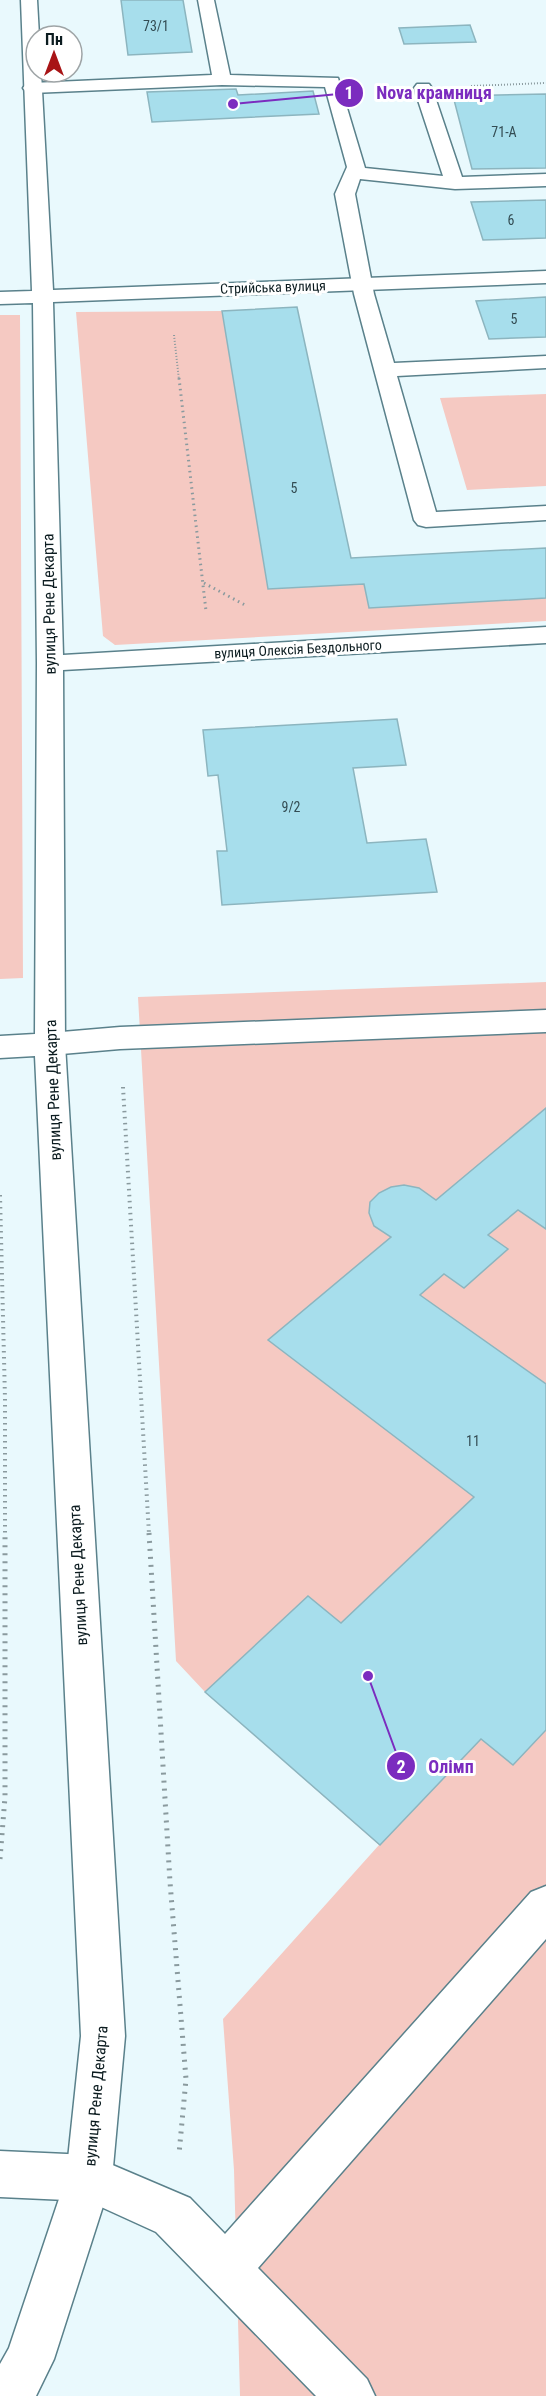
<svg xmlns="http://www.w3.org/2000/svg" width="546" height="2396" font-family="'Roboto Condensed',sans-serif">
  <rect width="100%" height="100%" fill="#e9f9fd"/>
  <path fill="#f5c9c2" d="M 222,311 L 268,589 L 364,584 L 370,608 L 546,598 L 546,621 L 115,645 L 103,636 L 76,312 Z
    M 0,315 L 20,315 L 23,978 L 0,979 Z
    M 546,394 L 546,486 L 467,490 L 440,398 Z
    M 546,982 L 546,2396 L 240,2396 L 234,2170 L 223,2019 L 379,1845 L 205,1692 L 176,1661 L 138,997 Z"/>
  <path fill="#a7deec" stroke="#8cb5bf" stroke-width="1.5" d="M 121,0 L 183,0 L 192,52 L 128,55 Z
    M 470,25 L 476,42 L 404,44 L 399,28 Z
    M 236,89 L 238,95 L 313,91 L 319,114 L 152,122 L 147,92 Z
    M 546,94 L 546,168 L 472,169 L 453,96 Z
    M 546,200 L 546,238 L 483,240 L 471,202 Z
    M 546,297 L 546,337 L 489,339 L 476,301 Z
    M 297,307 L 351,558 L 546,548 L 546,598 L 369,608 L 364,584 L 268,589 L 222,311 Z
    M 397,719 L 406,765 L 353,768 L 367,843 L 426,839 L 437,892 L 222,905 L 217,851 L 227,851 L 218,775 L 208,776 L 203,730 Z
    M 546,1108 L 546,1229 L 518,1210 L 488,1235 L 508,1249 L 464,1288 L 444,1274 L 420,1295 L 546,1384 L 546,1730 L 513,1765 L 481,1739 L 380,1845 L 205,1692 L 308,1596 L 341,1623 L 474,1497 L 268,1340 L 391,1237 L 374,1226 L 369,1213 L 370,1202 L 379,1193 L 391,1187 L 404,1185 L 419,1188 L 436,1200 Z"/>
  <g fill="none" stroke-linecap="round" stroke-linejoin="round">
    <g stroke="#5a818b" stroke-width="3">
      <path id="service" d="M 198,0 L 214,0 L 230,75 L 338,78 L 365,168 L 443,176 L 414,88 L 417,84 L 429,84 L 432,88 L 462,177 L 546,174 L 546,186 L 455,189 L 360,179 L 355,194 L 374,294 L 394,363 L 546,356 L 546,368 L 397,376 L 436,512 L 546,506 L 546,520 L 426,527 L 418,525 L 414,520 L 354,294 L 335,194 L 347,167 L 325,87 L 222,85 L 32,93 L 26,92 L 23,88 L 26,84 L 32,83 L 212,75 Z
        M 546,1010 L 546,1032 L 120,1049 L 50,1055 L 39,1052 L 35,1044 L 39,1036 L 50,1033 L 120,1027 Z
        M 546,1886 L 546,1939 L 258,2268 L 367,2379 L 375,2396 L 316,2396 L 156,2232 L 88,2201 L 0,2197 L 0,2151 L 89,2155 L 190,2198 L 225,2234 L 531,1892 Z"/>
    </g>
    <g stroke="#5a818b" stroke-width="3">
      <path id="minor" d="M 21,0 L 37,0 L 39,36 L 36,36 L 36,72 L 41,72 L 53,290 L 546,271 L 546,283 L 53,302 L 63,655 L 546,627 L 546,643 L 63,670 L 65,1044 L 125,2036 L 112,2178 L 54,2359 L 36,2396 L 0,2396 L 0,2364 L 9,2348 L 66,2178 L 81,2036 L 35,1056 L 0,1058 L 0,1036 L 35,1034 L 37,663 L 33,303 L 0,304 L 0,292 L 32,291 Z"/>
    </g>
    <path stroke="#8a9a9e" stroke-width="2" stroke-dasharray="1 2" stroke-linecap="butt" d="M 471,86 L 546,83
      M 174,335 L 179,380"/>
    <path stroke="#8a9a9e" stroke-width="3" stroke-dasharray="1.5 4" stroke-linecap="butt" d="M 179,378 L 206,611
      M 204,583 L 245,605"/>
    <path stroke="#8a9a9e" stroke-width="4" stroke-dasharray="1.5 4.5" stroke-linecap="butt" d="M 123,1087 L 149,1534
      M 0,1195 L 5,1399 L 5,1534"/>
    <path stroke="#8a9a9e" stroke-width="5" stroke-dasharray="2 6" stroke-linecap="butt" d="M 149,1533 L 170,1882 L 186,2079 L 179,2154
      M 0,1859 L 5,1797 L 5,1533"/>
    <use href="#service" fill="#fff" fill-rule="evenodd"/>
    <use href="#minor" fill="#fff" fill-rule="evenodd"/>
  </g>
  <g text-anchor="middle" dominant-baseline="central" stroke-width="6" stroke-linejoin="round" paint-order="stroke">
    <g font-size="14" fill="#334c53">
      <text x="156" y="26">73/1</text>
      <text x="504" y="132">71-А</text>
      <text x="511" y="220">6</text>
      <text x="514" y="319">5</text>
      <text x="294" y="488">5</text>
      <text x="291" y="807">9/2</text>
      <text x="473" y="1441">11</text>
    </g>
    <g font-size="14" fill="#0c1c20" stroke="#fff">
      <text transform="translate(273 287) rotate(-2)">Стрийська вулиця</text>
      <text transform="translate(298 649) rotate(-3)">вулиця Олексія Бездольного</text>
    </g>
    <g font-size="16" fill="#0c1c20" stroke="#fff">
      <text transform="translate(49 604) rotate(-91)">вулиця Рене Декарта</text>
      <text transform="translate(53 1090) rotate(-92)">вулиця Рене Декарта</text>
      <text transform="translate(78 1575) rotate(-93)">вулиця Рене Декарта</text>
      <text transform="translate(96 2096) rotate(-85)">вулиця Рене Декарта</text>
    </g>
  </g>
  <path fill="none" stroke="#7b2cbf" stroke-width="2" d="M233 104L349 93M368 1676L401 1766"/>
  <g fill="#7b2cbf" stroke="#fff" stroke-width="2">
    <circle cx="233" cy="104" r="6"/>
    <circle cx="368" cy="1676" r="6"/>
    <circle cx="349" cy="93" r="15"/>
    <circle cx="401" cy="1766" r="15"/>
  </g>
  <g font-size="18" text-anchor="middle" font-weight="bold" fill="#fff">
    <text x="349" y="99">1</text>
    <text x="401" y="1773">2</text>
  </g>
  <g font-size="18" text-anchor="middle" font-weight="bold" fill="#7b2cbf" stroke="#fff" stroke-width="6" stroke-linejoin="round" paint-order="stroke">
    <text x="434" y="99">Nova крамниця</text>
    <text x="451" y="1773">Олімп</text>
  </g>
  <g transform="translate(54 54)"><circle r="28" fill="#ffffff" stroke="#9ea4a6" stroke-width="1.5"/>
  <path d="M0-4.5L10 22L0 15L-10 22Z" fill="#a81416"/>
  <text y="-9" font-size="16" font-weight="bold" text-anchor="middle" fill="#0c1c20">Пн</text>
  </g>
</svg>
